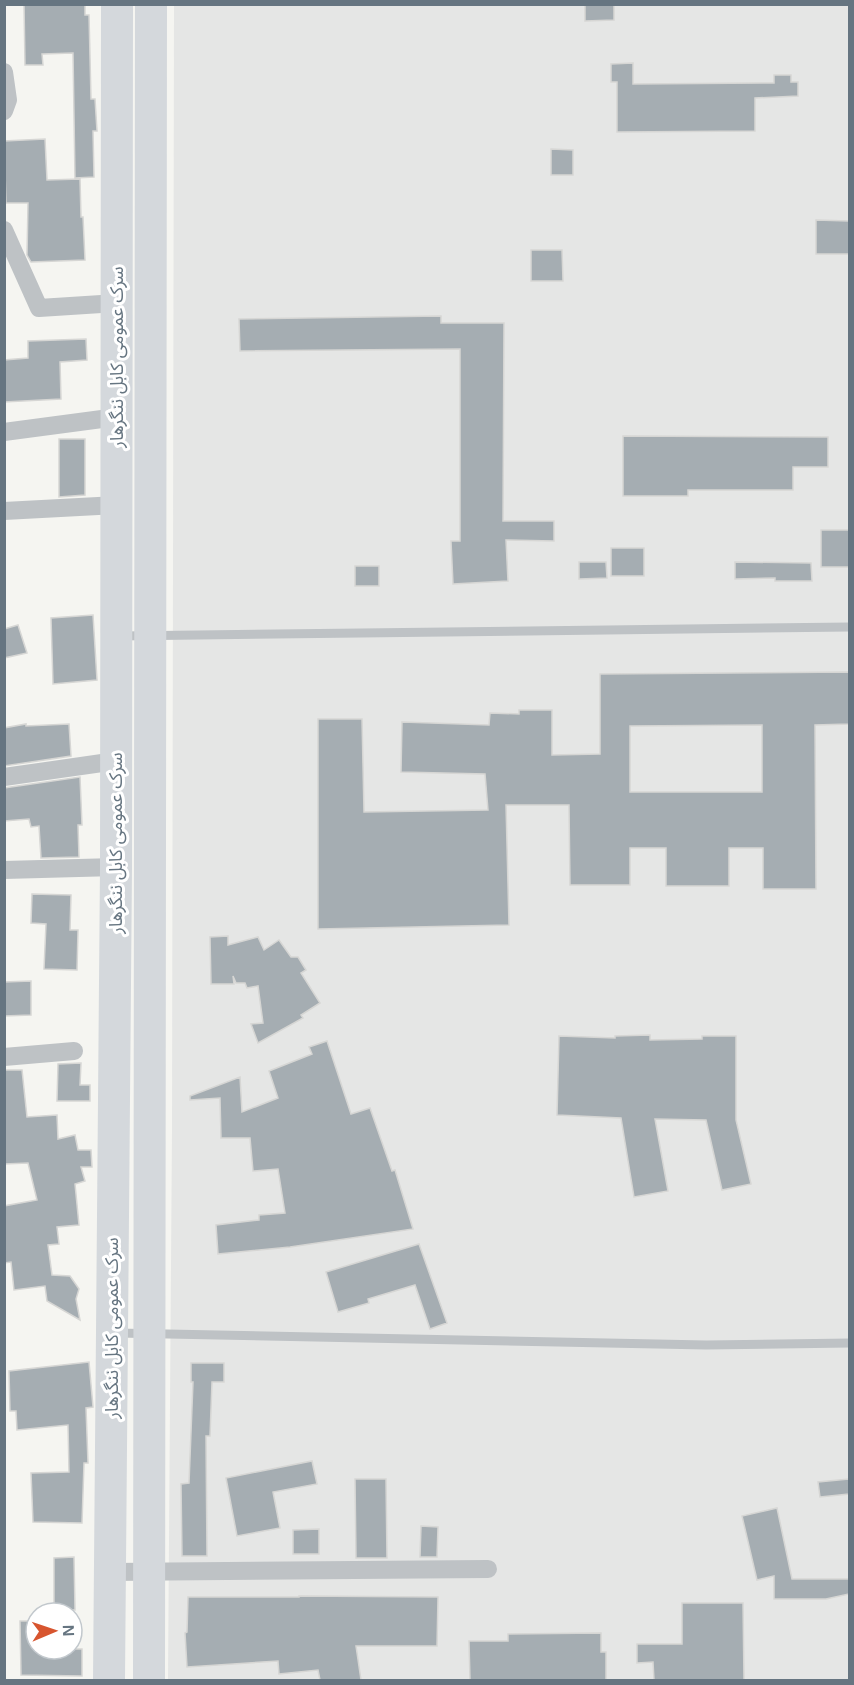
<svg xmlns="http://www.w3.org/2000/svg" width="854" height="1685" font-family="Helvetica,'Noto Sans Arabic',sans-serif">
  <rect width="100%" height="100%" fill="#f5f5f1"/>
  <path fill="#e5e6e5" d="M 174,5 L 849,5 L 849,1680 L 168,1680 L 172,1129 Z"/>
  <path fill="#a5adb2" stroke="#d6d6d4" stroke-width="1.5" fill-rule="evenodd" d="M 24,4 L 85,4 L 85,15 L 89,15 L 91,99 L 95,99 L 97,131 L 93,131 L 94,177 L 75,178 L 73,53 L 42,54 L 43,65 L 25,65 Z
    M 585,4 L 614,4 L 614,20 L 585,21 Z
    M 633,63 L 633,84 L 774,83 L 774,75 L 791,75 L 791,82 L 798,82 L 798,96 L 755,98 L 755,131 L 617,132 L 617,82 L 611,82 L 611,64 Z
    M 45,139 L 47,180 L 80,179 L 81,217 L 83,217 L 85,260 L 31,262 L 27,255 L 28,203 L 6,203 L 4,141 Z
    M 551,149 L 573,150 L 573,175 L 551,175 Z
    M 816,220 L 849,221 L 849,254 L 816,254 Z
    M 531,250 L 562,250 L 563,281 L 531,281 Z
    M 441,316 L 441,323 L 504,323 L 503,521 L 554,521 L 554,541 L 506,540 L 508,581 L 453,584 L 451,541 L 460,541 L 460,349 L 240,351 L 239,319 Z
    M 86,339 L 87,360 L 60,362 L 61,399 L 4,402 L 4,360 L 28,358 L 28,341 Z
    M 623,436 L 828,437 L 828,467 L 793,467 L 793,490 L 688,490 L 688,496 L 623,496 Z
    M 59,439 L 85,439 L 85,495 L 59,497 Z
    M 821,530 L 849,530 L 849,567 L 821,567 Z
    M 611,548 L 644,548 L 644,576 L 611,576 Z
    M 579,562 L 606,562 L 607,578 L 579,579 Z
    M 735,562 L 811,563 L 812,581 L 775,581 L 775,578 L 735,579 Z
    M 355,566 L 379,566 L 379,586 L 355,586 Z
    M 93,615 L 97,680 L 53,684 L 51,618 Z
    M 18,625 L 27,653 L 4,658 L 4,629 Z
    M 849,672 L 849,724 L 815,725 L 816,889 L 763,889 L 763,848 L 729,848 L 729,886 L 666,886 L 666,848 L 630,848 L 630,885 L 570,885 L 569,805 L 506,805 L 509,925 L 318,929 L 318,719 L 362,719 L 364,812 L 488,810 L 485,774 L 401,772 L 402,722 L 489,725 L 490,713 L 519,714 L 519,710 L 552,710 L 552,755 L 600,754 L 600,674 ZM 762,725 L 762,792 L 630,792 L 630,726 Z
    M 26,724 L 26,726 L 69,724 L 71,756 L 4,766 L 4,728 Z
    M 80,777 L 82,825 L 78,825 L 79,857 L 41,858 L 39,826 L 31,827 L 29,819 L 4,821 L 4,788 Z
    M 32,894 L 71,895 L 70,930 L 78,930 L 77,970 L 44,969 L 46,924 L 31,923 Z
    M 228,936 L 228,945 L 258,937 L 264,950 L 279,940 L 291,957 L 298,957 L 306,970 L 301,973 L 320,1003 L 301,1015 L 303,1018 L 258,1043 L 251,1024 L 263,1023 L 258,986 L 247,988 L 245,983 L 236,983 L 233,976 L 234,984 L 211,984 L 210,937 Z
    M 31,981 L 31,1015 L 4,1016 L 4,982 Z
    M 650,1035 L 650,1040 L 702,1039 L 702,1036 L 736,1036 L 736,1120 L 751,1184 L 722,1190 L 706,1120 L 655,1119 L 668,1191 L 634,1197 L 621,1118 L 557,1115 L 559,1036 L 615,1038 L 615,1036 Z
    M 327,1041 L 351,1114 L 370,1108 L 392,1171 L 395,1170 L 413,1229 L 290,1247 L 218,1254 L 216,1225 L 259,1220 L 259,1215 L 285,1213 L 278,1169 L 253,1171 L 250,1138 L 221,1138 L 220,1098 L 190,1100 L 190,1096 L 240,1077 L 242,1112 L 278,1098 L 269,1071 L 312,1054 L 309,1047 Z
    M 81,1063 L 80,1085 L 90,1085 L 90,1101 L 57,1101 L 58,1064 Z
    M 4,1070 L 22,1070 L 27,1117 L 57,1115 L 58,1139 L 75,1135 L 78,1150 L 91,1150 L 92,1167 L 81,1167 L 85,1181 L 75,1184 L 79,1225 L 57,1227 L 59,1244 L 48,1245 L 52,1275 L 70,1276 L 79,1289 L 76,1299 L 80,1320 L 47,1301 L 45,1286 L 14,1290 L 11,1262 L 4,1263 L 4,1206 L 37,1200 L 28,1163 L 4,1164 Z
    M 419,1244 L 447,1323 L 430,1329 L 415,1285 L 368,1299 L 369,1303 L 338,1312 L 326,1272 Z
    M 89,1362 L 93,1407 L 86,1408 L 88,1463 L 84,1463 L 82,1523 L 33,1522 L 31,1473 L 69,1472 L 68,1425 L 17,1430 L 16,1411 L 10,1411 L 9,1371 Z
    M 191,1363 L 224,1363 L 224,1382 L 212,1382 L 210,1436 L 206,1436 L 207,1556 L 182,1556 L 181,1484 L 189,1483 L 193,1382 L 191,1382 Z
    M 312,1461 L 317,1484 L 273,1492 L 280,1528 L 237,1536 L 226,1478 Z
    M 355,1479 L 386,1479 L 387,1558 L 356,1558 Z
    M 849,1479 L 849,1494 L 820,1497 L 818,1482 Z
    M 777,1508 L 792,1579 L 849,1579 L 849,1594 L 826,1599 L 774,1599 L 774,1576 L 757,1580 L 742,1516 Z
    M 421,1526 L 438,1527 L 437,1557 L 420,1557 Z
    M 319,1529 L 319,1554 L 293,1554 L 293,1530 Z
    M 74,1557 L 75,1610 L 54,1609 L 54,1558 Z
    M 299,1596 L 438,1597 L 437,1646 L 356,1646 L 361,1680 L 320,1680 L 318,1670 L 279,1674 L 278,1661 L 187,1667 L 185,1633 L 187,1632 L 188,1597 L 299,1597 Z
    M 682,1603 L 743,1603 L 744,1680 L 654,1680 L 653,1662 L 637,1663 L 637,1644 L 682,1644 Z
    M 20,1621 L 36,1621 L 36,1649 L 82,1649 L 82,1676 L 21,1675 Z
    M 601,1633 L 601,1652 L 606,1652 L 606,1680 L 470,1680 L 469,1641 L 508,1641 L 508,1634 Z"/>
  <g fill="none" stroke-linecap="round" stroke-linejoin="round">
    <path stroke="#bec2c5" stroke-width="9" d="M 120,636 L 850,627
      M 117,1333 L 706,1345 L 850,1343"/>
    <path stroke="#bec2c5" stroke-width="18" d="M 4,72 L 8,100 L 4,111
      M 4,230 L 39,308 L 117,303
      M 4,432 L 117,417
      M 4,511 L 117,505
      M 4,777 L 116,761
      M 4,870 L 116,867
      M 4,1057 L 74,1051
      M 110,1572 L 488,1569"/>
    <path stroke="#d4d8dc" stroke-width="32" d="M 109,1680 L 116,867 L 117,4
      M 149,1680 C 148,1122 151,563 151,4"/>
  </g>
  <g text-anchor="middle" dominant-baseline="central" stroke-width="6" stroke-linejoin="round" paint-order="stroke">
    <g font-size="18" fill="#667581" stroke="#fff">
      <text transform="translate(117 357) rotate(-90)">سرک عمومی کابل ننگرهار</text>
      <text transform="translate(116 843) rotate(-90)">سرک عمومی کابل ننگرهار</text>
      <text transform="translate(112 1328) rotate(-90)">سرک عمومی کابل ننگرهار</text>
    </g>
  </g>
  <rect width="854" height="1685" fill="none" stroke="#667581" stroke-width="12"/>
  <g transform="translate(54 1631) rotate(88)"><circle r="28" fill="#ffffff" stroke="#c2c8cd" stroke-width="1.5"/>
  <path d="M0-4.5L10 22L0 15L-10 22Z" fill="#d7552f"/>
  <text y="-9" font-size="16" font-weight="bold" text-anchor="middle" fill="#667581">N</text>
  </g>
</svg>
